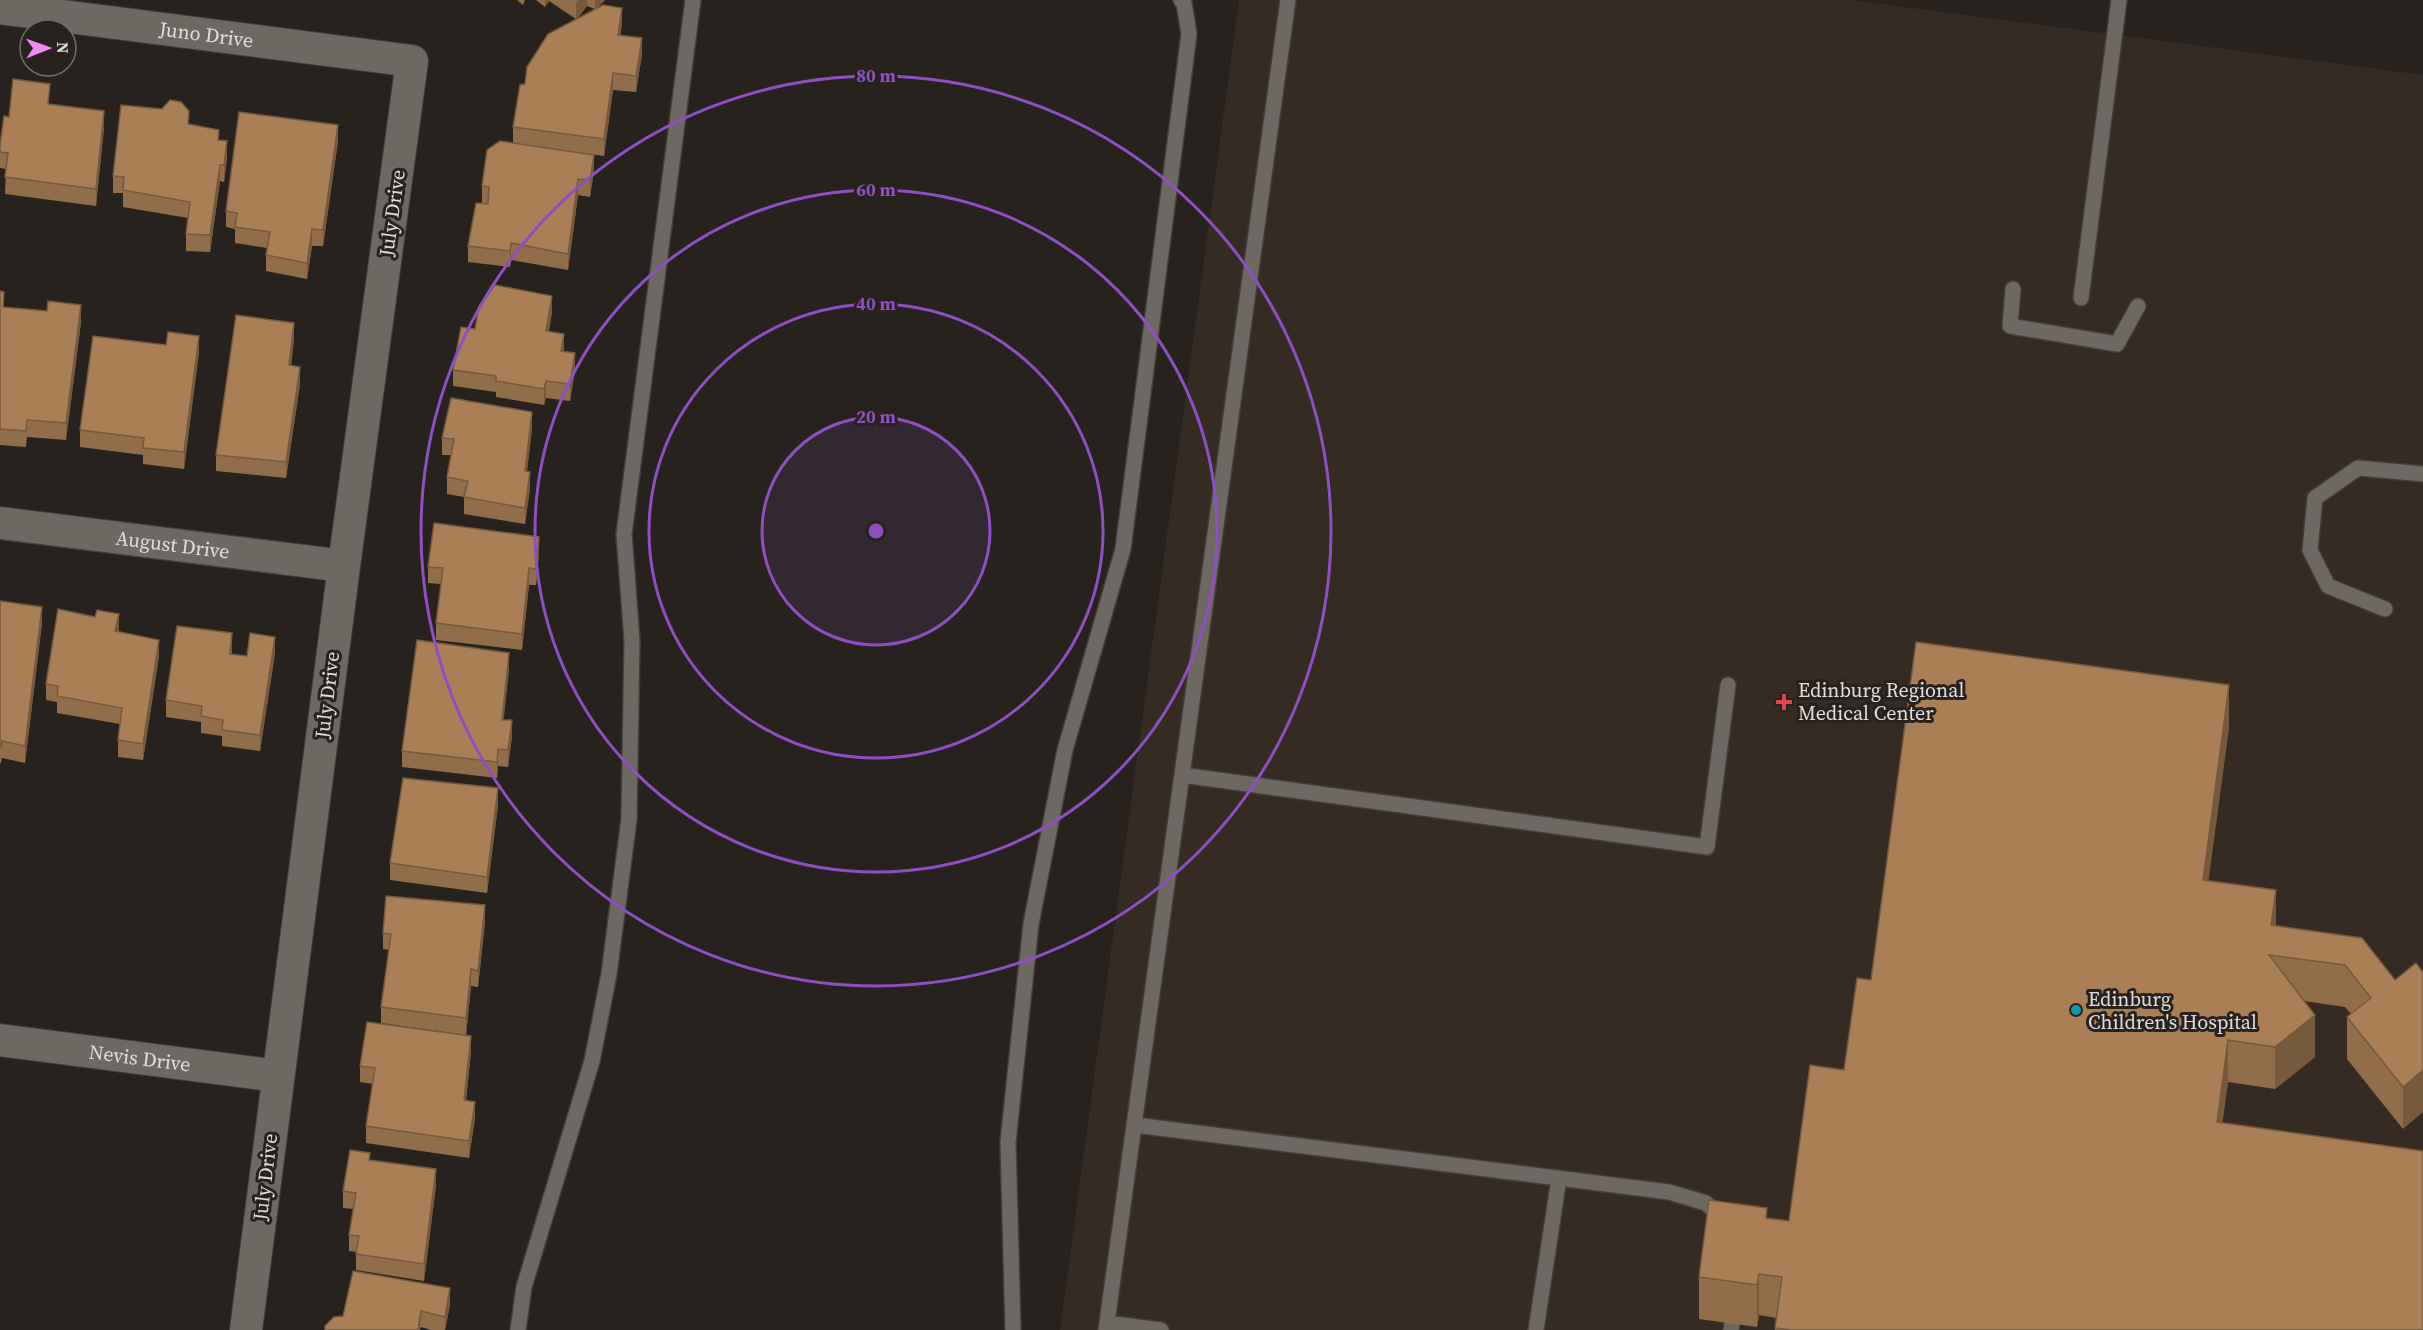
<svg xmlns="http://www.w3.org/2000/svg" width="2423" height="1330" font-family="'Source Serif 4',serif">
  <rect width="100%" height="100%" fill="#27221d"/>
  <path fill="#352b22" d="M 1239,0 L 1851,0 L 2423,75 L 2423,1330 L 1060,1330 Z"/>
  <g fill="none" stroke-linecap="round" stroke-linejoin="round">
    <g stroke="#423d3a" stroke-width="18">
      <path id="service" d="M 2013,289 L 2010,326 L 2117,344 L 2138,306
        M 2081,298 L 2119,0
        M 2385,609 L 2328,586 L 2310,550 L 2315,498 L 2358,468 L 2423,474
        M 1182,775 L 1707,847 L 1728,685
        M 1135,1125 L 1669,1192 L 1706,1203 L 1721,1217
        M 1107,1323 L 1161,1330
        M 518,1330 L 524,1287 L 592,1061 L 609,974 L 629,819 L 632,641 L 624,534 L 693,0
        M 1013,1330 L 1008,1142 L 1031,924 L 1065,750 L 1123,549 L 1189,34 L 1184,3 L 1181,0
        M 1106,1330 L 1288,0
        M 1536,1330 L 1559,1178
        M 1731,1330 L 1732,1323"/>
    </g>
    <g stroke="#423d3a" stroke-width="34">
      <g id="minor">
        <path id="s1" d="M 0,8 L 412,61 L 344,566 L 246,1330"/>
        <path id="s2" d="M 0,523 L 344,566"/>
        <path id="s3" d="M 0,1040 L 278,1076"/>
      </g>
    </g>
    <use href="#service" stroke="#6e6862" stroke-width="15"/>
    <use href="#minor" stroke="#6e6862" stroke-width="32"/>
  </g>
  <path fill="#926d4a" fill-rule="evenodd" d="M 517,0 L 525,0 L 523,5 Z
    M 536,0 L 605,0 L 597,8 L 622,24 L 620,35 L 642,54 L 636,92 L 613,90 L 604,156 L 566,151 L 594,171 L 590,197 L 578,195 L 568,270 L 511,260 L 510,267 L 468,262 L 468,246 L 488,204 L 482,203 L 482,186 L 513,143 L 513,127 L 525,84 L 576,19 L 549,1 L 545,7 ZM 587,6 L 595,9 L 577,19 Z
    M 49,104 L 104,127 L 96,206 L 5,194 L 6,169 L 0,168 L 0,145 L 9,117 Z
    M 189,124 L 219,140 L 227,158 L 224,182 L 220,181 L 210,252 L 186,251 L 186,234 L 188,218 L 123,207 L 123,193 L 113,193 L 113,176 Z
    M 338,141 L 323,246 L 312,246 L 307,279 L 266,271 L 266,255 L 267,248 L 235,243 L 235,229 L 226,227 L 226,211 Z
    M 0,291 L 4,307 L 81,322 L 66,440 L 27,437 L 26,447 L 0,445 Z
    M 552,312 L 549,331 L 564,352 L 575,370 L 570,401 L 546,398 L 544,405 L 496,397 L 496,392 L 453,386 L 453,370 L 475,329 Z
    M 294,339 L 291,366 L 300,384 L 286,478 L 216,471 L 216,455 Z
    M 199,352 L 184,469 L 143,464 L 143,455 L 80,447 L 80,430 Z
    M 532,429 L 527,471 L 530,488 L 525,524 L 464,514 L 464,497 L 447,494 L 447,477 L 451,455 L 442,455 L 442,438 Z
    M 539,553 L 536,585 L 529,585 L 522,650 L 436,640 L 436,623 L 441,584 L 428,583 L 428,567 Z
    M 0,601 L 42,623 L 25,763 L 2,758 L 1,763 L 0,763 Z
    M 119,631 L 159,656 L 143,760 L 118,757 L 118,740 L 120,724 L 57,713 L 57,702 L 46,700 L 46,684 Z
    M 232,650 L 232,654 L 247,656 L 275,653 L 260,751 L 222,746 L 222,736 L 201,733 L 201,722 L 166,717 L 166,700 Z
    M 509,669 L 503,720 L 512,736 L 508,767 L 498,766 L 497,778 L 402,767 L 402,751 Z
    M 2229,727 L 2208,881 L 2276,926 L 2395,980 L 2416,963 L 2403,1129 L 2347,1059 L 2347,1017 L 2351,1014 L 2345,1007 L 2304,1001 L 2315,1057 L 2275,1089 L 2228,1082 L 2222,1123 L 2423,1330 L 1775,1330 L 1776,1318 L 1759,1315 L 1757,1327 L 1699,1319 L 1699,1277 L 1767,1218 L 1789,1221 L 1844,1070 L 1871,980 Z
    M 498,805 L 487,893 L 390,880 L 390,863 Z
    M 485,922 L 478,987 L 471,986 L 466,1035 L 381,1023 L 381,1007 L 389,950 L 383,949 L 383,933 Z
    M 471,1052 L 466,1101 L 475,1118 L 469,1158 L 366,1143 L 366,1126 L 373,1084 L 360,1082 L 360,1066 Z
    M 370,1160 L 436,1185 L 424,1281 L 356,1270 L 356,1252 L 349,1251 L 349,1235 L 353,1209 L 343,1208 L 343,1191 Z
    M 450,1305 L 445,1330 L 431,1330 L 421,1327 L 420,1330 L 325,1330 Z"/>
  <path fill="#77593c" d="M 545,0 L 549,0 L 549,1 L 545,7 Z
    M 578,0 L 587,0 L 587,6 L 576,19 L 576,3 Z
    M 595,0 L 605,0 L 595,9 Z
    M 622,8 L 622,24 L 618,52 L 618,35 Z
    M 642,38 L 642,54 L 636,92 L 636,76 Z
    M 613,73 L 613,90 L 604,156 L 604,139 Z
    M 104,111 L 104,127 L 96,206 L 96,189 Z
    M 338,125 L 338,141 L 323,246 L 323,230 Z
    M 227,141 L 227,158 L 224,182 L 224,165 Z
    M 594,155 L 594,171 L 590,197 L 590,180 Z
    M 220,165 L 220,181 L 210,252 L 210,235 Z
    M 578,179 L 578,195 L 568,270 L 568,254 Z
    M 312,229 L 312,246 L 307,279 L 307,263 Z
    M 511,243 L 511,260 L 510,267 L 510,251 Z
    M 552,296 L 552,312 L 546,347 L 546,331 Z
    M 81,305 L 81,322 L 66,440 L 66,423 Z
    M 294,323 L 294,339 L 289,382 L 289,365 Z
    M 564,334 L 564,350 L 561,368 L 561,351 Z
    M 199,336 L 199,352 L 184,469 L 184,452 Z
    M 575,353 L 575,370 L 570,401 L 570,384 Z
    M 300,367 L 300,384 L 286,478 L 286,462 Z
    M 546,381 L 546,398 L 544,405 L 544,389 Z
    M 532,412 L 532,429 L 525,487 L 525,471 Z
    M 530,472 L 530,488 L 525,524 L 525,508 Z
    M 539,537 L 539,553 L 536,585 L 536,569 Z
    M 529,568 L 529,585 L 522,650 L 522,634 Z
    M 42,607 L 42,623 L 25,763 L 25,746 Z
    M 119,614 L 119,631 L 115,647 L 115,631 Z
    M 232,633 L 232,650 L 230,670 L 230,654 Z
    M 275,637 L 275,653 L 260,751 L 260,735 Z
    M 159,640 L 159,656 L 143,760 L 143,744 Z
    M 509,653 L 509,669 L 502,736 L 502,720 Z
    M 2229,685 L 2229,727 L 2203,922 L 2203,880 Z
    M 512,720 L 512,736 L 508,767 L 508,750 Z
    M 498,749 L 498,766 L 497,778 L 497,762 Z
    M 498,788 L 498,805 L 487,893 L 487,877 Z
    M 2276,890 L 2276,932 L 2271,925 Z
    M 485,905 L 485,922 L 478,987 L 478,971 Z
    M 471,969 L 471,986 L 466,1035 L 466,1018 Z
    M 2315,1015 L 2315,1057 L 2275,1089 L 2275,1047 Z
    M 471,1036 L 471,1052 L 464,1117 L 464,1100 Z
    M 2228,1040 L 2228,1082 L 2217,1164 L 2217,1122 Z
    M 2423,1070 L 2423,1112 L 2403,1129 L 2403,1087 Z
    M 475,1102 L 475,1118 L 469,1158 L 469,1141 Z
    M 436,1169 L 436,1185 L 424,1281 L 424,1264 Z
    M 1759,1274 L 1759,1315 L 1757,1327 L 1757,1285 Z
    M 450,1288 L 450,1305 L 445,1330 L 445,1317 Z
    M 421,1311 L 420,1330 L 418,1330 Z"/>
  <path fill="#aa7f56" stroke="#77593c" stroke-width="1.5" d="M 603,5 L 622,8 L 618,35 L 642,38 L 636,76 L 613,73 L 604,139 L 513,127 L 520,85 L 525,84 L 527,67 L 548,34 Z
    M 13,79 L 50,84 L 48,104 L 104,111 L 96,189 L 5,177 L 8,153 L 0,152 L 0,145 L 4,116 L 9,117 Z
    M 170,100 L 181,102 L 189,111 L 188,124 L 219,130 L 218,140 L 227,141 L 224,165 L 220,165 L 210,235 L 186,234 L 190,202 L 123,190 L 124,177 L 113,176 L 121,105 L 162,109 Z
    M 239,112 L 338,125 L 323,230 L 312,229 L 307,263 L 266,255 L 270,232 L 235,227 L 237,213 L 226,211 Z
    M 500,141 L 594,155 L 590,180 L 578,179 L 568,254 L 511,243 L 510,251 L 468,246 L 476,203 L 488,204 L 489,187 L 482,186 L 487,150 Z
    M 495,285 L 552,296 L 546,331 L 564,334 L 561,351 L 575,353 L 570,384 L 546,381 L 544,389 L 496,381 L 496,376 L 453,370 L 461,327 L 475,329 L 479,306 Z
    M 0,291 L 4,292 L 3,307 L 47,311 L 48,301 L 81,305 L 66,423 L 27,420 L 26,431 L 0,429 Z
    M 236,315 L 294,323 L 289,365 L 300,367 L 286,462 L 216,455 Z
    M 168,332 L 199,336 L 184,452 L 143,448 L 144,438 L 80,430 L 93,336 L 166,345 Z
    M 451,398 L 532,412 L 525,471 L 530,472 L 525,508 L 464,497 L 468,481 L 447,477 L 454,439 L 442,438 Z
    M 434,523 L 539,537 L 536,569 L 529,568 L 522,634 L 436,623 L 443,568 L 428,567 Z
    M 0,601 L 42,607 L 25,746 L 2,741 L 1,747 L 0,747 Z
    M 58,609 L 95,617 L 97,610 L 119,614 L 115,631 L 159,640 L 143,744 L 118,740 L 122,708 L 57,696 L 58,686 L 46,684 Z
    M 177,626 L 232,633 L 230,654 L 247,656 L 250,633 L 275,637 L 260,735 L 222,730 L 223,720 L 201,716 L 202,706 L 166,700 Z
    M 417,640 L 509,653 L 502,720 L 512,720 L 508,750 L 498,749 L 497,762 L 402,751 Z
    M 1916,642 L 2229,685 L 2203,880 L 2276,890 L 2271,925 L 2362,938 L 2395,980 L 2416,963 L 2423,972 L 2423,1070 L 2403,1087 L 2347,1017 L 2371,998 L 2345,965 L 2269,955 L 2315,1015 L 2275,1047 L 2228,1040 L 2217,1122 L 2423,1151 L 2423,1330 L 1791,1330 L 1775,1328 L 1782,1277 L 1759,1274 L 1757,1285 L 1699,1277 L 1709,1200 L 1767,1208 L 1766,1218 L 1789,1221 L 1810,1065 L 1844,1070 L 1857,978 L 1871,980 Z
    M 403,778 L 498,788 L 487,877 L 390,863 Z
    M 386,896 L 485,905 L 478,971 L 471,969 L 466,1018 L 381,1007 L 391,934 L 383,933 Z
    M 367,1022 L 471,1036 L 464,1100 L 475,1102 L 469,1141 L 366,1126 L 375,1068 L 360,1066 Z
    M 350,1150 L 370,1153 L 369,1160 L 436,1169 L 424,1264 L 356,1254 L 359,1236 L 349,1235 L 356,1193 L 343,1191 Z
    M 353,1271 L 450,1288 L 445,1317 L 421,1311 L 418,1330 L 325,1330 L 325,1326 L 334,1317 L 343,1316 Z"/>
  <circle cx="876" cy="531" r="114" fill="#8f4fc4" fill-opacity=".12"/>
  <g fill="none" stroke="#8f4fc4" stroke-width="3">
    <circle cx="876" cy="531" r="114"/>
    <circle cx="876" cy="531" r="227"/>
    <circle cx="876" cy="531" r="341"/>
    <circle cx="876" cy="531" r="455"/>
  </g>
  <path fill="#e0444e" stroke="#27221d" stroke-width="2" d="M1781 693h6v6h6v6h-6v6h-6v-6h-6v-6h6z"/>
  <circle fill="#0f9aa8" stroke="#27221d" stroke-width="2" cx="2076" cy="1010" r="6"/>
  <g text-anchor="middle" dominant-baseline="central" stroke-width="6" stroke-linejoin="round" paint-order="stroke">
    <g font-size="20" fill="#e1ddda" stroke="#27221d">
      <text stroke="none"><textPath href="#s1" startOffset="208">Juno Drive</textPath></text>
      <text transform="translate(392 213) rotate(-82)">July Drive</text>
      <text stroke="none"><textPath href="#s2" startOffset="174">August Drive</textPath></text>
      <text transform="translate(327 695) rotate(-83)">July Drive</text>
      <text stroke="none"><textPath href="#s3" startOffset="141">Nevis Drive</textPath></text>
      <text transform="translate(265 1177) rotate(-83)">July Drive</text>
    </g>
    <g font-size="20" fill="#e1ddda" stroke="#27221d" text-anchor="start">
      <text x="1798" y="690">Edinburg Regional<tspan x="1798" dy="23">Medical Center</tspan></text>
      <text x="2088" y="999">Edinburg<tspan x="2088" dy="23">Children's Hospital</tspan></text>
    </g>
  </g>
  <circle cx="876" cy="531" r="9" fill="#8f4fc4" stroke="#27221d" stroke-width="3"/>
  <g font-size="18" text-anchor="middle" font-weight="bold" fill="#8f4fc4" stroke="#27221d" stroke-width="6" stroke-linejoin="round" paint-order="stroke">
    <text x="876" y="82">80 m</text>
    <text x="876" y="196">60 m</text>
    <text x="876" y="310">40 m</text>
    <text x="876" y="423">20 m</text>
  </g>
  <g transform="translate(48 48) rotate(89)"><circle r="28" fill="#27221d" stroke="#716d69" stroke-width="1.5"/>
  <path d="M0-4.5L10 22L0 15L-10 22Z" fill="#f18af4"/>
  <text y="-9" font-size="16" font-weight="bold" text-anchor="middle" fill="#e1ddda">N</text>
  </g>
</svg>
